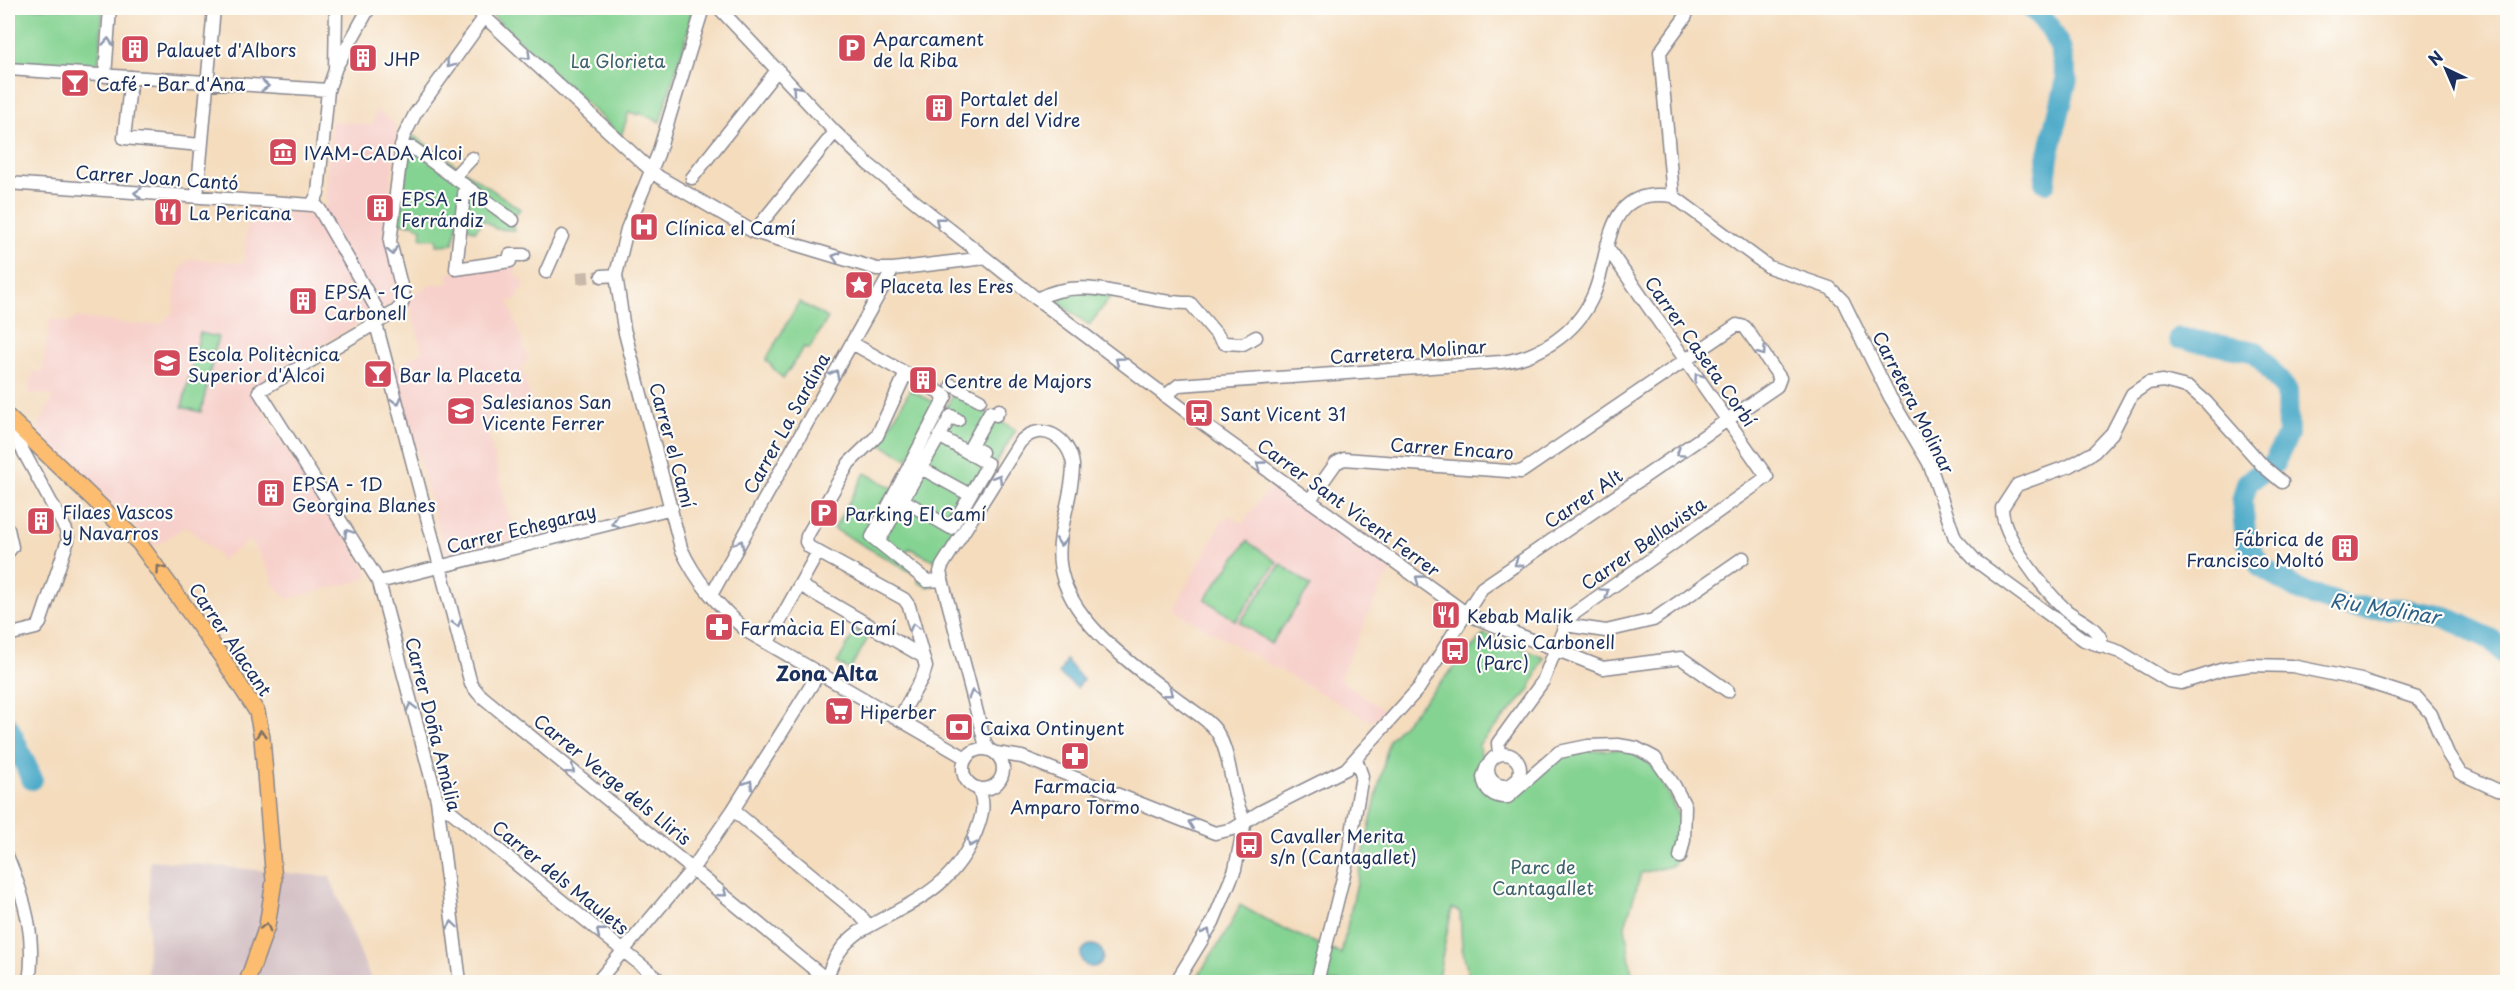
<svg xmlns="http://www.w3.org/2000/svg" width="2515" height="990" font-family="'Playpen Sans',sans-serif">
  <rect width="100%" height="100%" fill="#fdfcf7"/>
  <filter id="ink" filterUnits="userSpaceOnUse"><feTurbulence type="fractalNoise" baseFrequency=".0167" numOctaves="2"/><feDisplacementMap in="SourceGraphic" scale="12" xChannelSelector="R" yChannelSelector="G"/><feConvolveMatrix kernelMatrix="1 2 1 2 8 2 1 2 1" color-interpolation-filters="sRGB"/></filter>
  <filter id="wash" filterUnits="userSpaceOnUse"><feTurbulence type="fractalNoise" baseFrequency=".008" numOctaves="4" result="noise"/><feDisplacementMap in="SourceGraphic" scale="24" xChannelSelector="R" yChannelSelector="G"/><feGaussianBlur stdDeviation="1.35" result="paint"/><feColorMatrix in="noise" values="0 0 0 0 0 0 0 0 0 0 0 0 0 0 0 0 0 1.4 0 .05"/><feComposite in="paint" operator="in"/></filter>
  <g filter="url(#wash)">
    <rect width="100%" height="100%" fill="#f4dcbd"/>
    <path fill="#f7d0cb" d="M 376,109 L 397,126 L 388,210 L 399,294 L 396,301 L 249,388 L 312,489 L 368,571 L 365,579 L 359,581 L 287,599 L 273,584 L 272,575 L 250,540 L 221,560 L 217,553 L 186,526 L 155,546 L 37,430 L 53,396 L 28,393 L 33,372 L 42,372 L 50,319 L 71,322 L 77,318 L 90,319 L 134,325 L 161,324 L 173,312 L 178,274 L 187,261 L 194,259 L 244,263 L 248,208 L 305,213 L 310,218 L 329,203 L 325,197 L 332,121 L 373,125 Z
      M 515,266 L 516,278 L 523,278 L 524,290 L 518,291 L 519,299 L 508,301 L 529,361 L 521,366 L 533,405 L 501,416 L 502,422 L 487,428 L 515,540 L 451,555 L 445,552 L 394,369 L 422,351 L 407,294 L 427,289 L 427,286 L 449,283 L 448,273 Z
      M 1271,485 L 1392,571 L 1381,587 L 1339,679 L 1383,710 L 1372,722 L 1173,610 L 1223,520 L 1225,521 L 1229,515 L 1242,524 Z"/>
    <path fill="#d2bec2" d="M 150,860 L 330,877 L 372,982 L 147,982 Z"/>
    <path fill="#85d392" stroke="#508178" stroke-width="1.5" d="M 8,8 L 103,8 L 99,61 L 90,69 L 8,64 Z
      M 500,8 L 692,8 L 689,28 L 660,122 L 640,113 L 639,115 L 629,112 L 621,136 L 493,16 Z
      M 412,135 L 520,209 L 511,220 L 514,230 L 496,229 L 484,220 L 475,231 L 458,222 L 453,244 L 437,245 L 437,239 L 421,238 L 422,229 L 414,224 L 397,223 Z
      M 1064,292 L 1114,293 L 1089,325 L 1059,303 Z
      M 799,302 L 828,318 L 809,349 L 804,347 L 783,379 L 766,360 Z
      M 200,333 L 218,337 L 201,412 L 182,407 Z
      M 910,390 L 939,405 L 908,459 L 880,444 Z
      M 953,395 L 1016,430 L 936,561 L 909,548 L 904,557 L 931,586 L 927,587 L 918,582 L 920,577 L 834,529 L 865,473 L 893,488 L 880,531 Z
      M 1247,541 L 1277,562 L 1236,621 L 1205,599 Z
      M 1281,564 L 1311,586 L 1271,644 L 1240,622 Z
      M 856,630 L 868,638 L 850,670 L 837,663 Z
      M 1484,634 L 1544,657 L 1529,691 L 1479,744 L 1487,784 L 1500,793 L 1509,791 L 1566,752 L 1628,749 L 1654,767 L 1680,818 L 1680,857 L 1671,866 L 1641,873 L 1625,926 L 1633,982 L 1470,982 L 1462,948 L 1460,912 L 1452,908 L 1437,982 L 1194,982 L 1229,928 L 1240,905 L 1277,926 L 1341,954 L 1389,740 Z"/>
    <path fill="#49a9c8" stroke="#326c93" stroke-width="1.5" d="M 1066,660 L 1083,680 L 1077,688 L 1059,674 Z
      M1081 956a11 11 0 1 1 22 0a11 11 0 1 1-22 0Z"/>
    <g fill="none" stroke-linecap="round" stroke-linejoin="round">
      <path stroke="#49a9c8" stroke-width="22" d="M 2032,8 L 2049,26 L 2060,47 L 2067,79 L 2048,157 L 2045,182
        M 2179,338 L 2256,352 L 2287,391 L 2288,435 L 2274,463 L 2247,483 L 2242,502 L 2246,541 L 2261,567 L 2300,591 L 2349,607 L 2401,609 L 2446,617 L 2492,640 L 2508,657
        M 8,727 L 32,779"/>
    </g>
  </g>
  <g filter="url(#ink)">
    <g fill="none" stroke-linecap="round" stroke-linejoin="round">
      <path stroke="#c9b9aa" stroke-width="12" stroke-dasharray="12 6" stroke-linecap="butt" d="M 577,278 L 602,276"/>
      <g stroke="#88868e" stroke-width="15">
        <path id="minor" d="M 475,8 L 644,164 L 659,177 L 754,232 L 877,269 L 893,269 L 985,258
          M 703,8 L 658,154 L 627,229 L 616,275 L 624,329 L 681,548 C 696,582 720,608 748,632 L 966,758
          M 719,8 L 835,132 L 868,164 L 1037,299 L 1195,418 L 1466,613 L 1476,618 L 1603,668 L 1681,658 L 1728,691
          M 8,69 L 328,90
          M 335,69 L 369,8
          M 105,76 L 110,8
          M 131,77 L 124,138 L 201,145
          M 401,146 L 413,148 L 513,220
          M 454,177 L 472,158
          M 692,178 L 778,69
          M 8,183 L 312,205 L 318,193 L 328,90 L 335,70 L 336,8
          M 465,186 L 456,269 L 510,261 L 510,255 L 524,255
          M 1673,196 L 1660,52 L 1686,16
          M 197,197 L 214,8
          M 314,203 L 320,210 L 378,311
          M 754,232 L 835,132
          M 546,272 L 562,236
          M 602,276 L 616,275
          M 1037,299 C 1085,272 1139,304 1190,303 L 1224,343 L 1243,344 L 1256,337
          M 376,324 L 471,684 L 479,694 L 826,979
          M 852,343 L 946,396 L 872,537 L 927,581 L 941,580
          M 952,385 L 980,400
          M 1165,396 L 1179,385 L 1501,362 C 1538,358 1576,333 1592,298 C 1613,255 1600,185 1673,196 L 1769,267 L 1830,288 L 1843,301 L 1890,397 L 1929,463 L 1955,538 L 1976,561 L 2084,640 L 2120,652 L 2169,681 L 2181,683 L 2224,669 L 2250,665 L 2292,666 L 2361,680 L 2417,698 L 2431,714 L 2448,754 L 2460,773 L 2497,790 L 2508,791
          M 982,452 L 971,446 L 990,412 L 996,415 L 999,410
          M 921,468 L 970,495
          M 903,500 L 951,528 L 988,464 L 939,436
          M 8,529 L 12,547 L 8,552
          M 879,541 L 951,416 L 958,420
          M 379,582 L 672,508
          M 800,585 L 922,656
          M 711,595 L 893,269
          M 1565,625 L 1606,631 L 1653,620 L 1743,558
          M 8,635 L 36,628 L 40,623 L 68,540 L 66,530 L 16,438 L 24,430
          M 768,642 L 818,552
          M 2100,646 L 2101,639 C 2093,624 2078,620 2066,610 C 2045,591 2002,537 2002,508 L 2017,485 L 2069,466 L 2094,452 L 2112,433 L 2132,394 L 2148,383 L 2163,381 L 2190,388 L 2206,402 L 2263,466 L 2282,482
          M 899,719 L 923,676 L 926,667 L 909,606 L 904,599 L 809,547 L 806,542 L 807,536 L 849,463 L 877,436 L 906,373
          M963 769a20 20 0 1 1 40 0a20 20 0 1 1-40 0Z
          M 989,750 L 985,743 L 940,572 L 942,566 L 1020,442 C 1042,419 1070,439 1073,465 C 1073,498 1056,531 1060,564 C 1067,623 1141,671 1184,704 C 1194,712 1212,722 1218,734 C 1232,757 1230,795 1245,821
          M 996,753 L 1022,757 L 1215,833 L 1233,829 L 1260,812 L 1346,769 L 1419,688 L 1482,588 L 1777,386 L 1780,378 L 1745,327 L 1737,325 L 1521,472 L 1344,459 L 1336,463 L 1309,501
          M1488 770a16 16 0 1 1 32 0a16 16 0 1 1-32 0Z
          M 1499,754 L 1498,743 L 1543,681 L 1568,618 L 1767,477 L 1606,246
          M 1487,766 L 1483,777 C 1485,791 1494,798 1508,797 L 1559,752 L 1588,746 L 1618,745 L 1636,748 L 1655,758 L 1674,785 L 1685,806 L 1684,840 L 1680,857
          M 437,800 L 662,982
          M 733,810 L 859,914 L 869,926
          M 8,858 C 25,899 36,937 29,982
          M 460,982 L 437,800 L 379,582 L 259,391 L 395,312 L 401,306 L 404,297 L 390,242 L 403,138 L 415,114 L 491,8
          M 597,982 L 693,868 L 733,810 L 819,673
          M 826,982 C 831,962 842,944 859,932 C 910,902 952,891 976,832 C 982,816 986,804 978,788
          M 1176,982 L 1213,922 L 1235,869 L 1245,821
          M 1317,982 L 1346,866 L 1362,776 L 1356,759"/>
      </g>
      <g stroke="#88868e" stroke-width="18">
        <path id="major" d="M 8,417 L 139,543 L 221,656 L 257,712 L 262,738 L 274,881 L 267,926 L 247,982"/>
      </g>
      <use href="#minor" stroke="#fff" stroke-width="12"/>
      <use href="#major" stroke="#fcbd6f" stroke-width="15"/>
    </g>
    <defs><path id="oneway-chevron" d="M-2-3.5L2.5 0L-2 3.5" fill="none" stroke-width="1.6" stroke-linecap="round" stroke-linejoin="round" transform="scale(1.5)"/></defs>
    <g stroke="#8d97ae">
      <use href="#oneway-chevron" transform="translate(108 42) rotate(-86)"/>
      <use href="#oneway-chevron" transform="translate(527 56) rotate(43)"/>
      <use href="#oneway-chevron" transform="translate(450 64) rotate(125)"/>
      <use href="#oneway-chevron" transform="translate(265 86) rotate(4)"/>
      <use href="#oneway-chevron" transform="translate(796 89) rotate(-132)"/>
      <use href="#oneway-chevron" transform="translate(138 193) rotate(-176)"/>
      <use href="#oneway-chevron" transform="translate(939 221) rotate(-141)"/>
      <use href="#oneway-chevron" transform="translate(392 251) rotate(78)"/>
      <use href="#oneway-chevron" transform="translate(836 257) rotate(-163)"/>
      <use href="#oneway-chevron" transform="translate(1762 352) rotate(55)"/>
      <use href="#oneway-chevron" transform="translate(1119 361) rotate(-143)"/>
      <use href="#oneway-chevron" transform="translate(835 374) rotate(-61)"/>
      <use href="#oneway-chevron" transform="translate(1698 377) rotate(-125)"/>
      <use href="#oneway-chevron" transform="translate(397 401) rotate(75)"/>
      <use href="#oneway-chevron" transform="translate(1680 453) rotate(146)"/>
      <use href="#oneway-chevron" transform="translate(1260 465) rotate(-144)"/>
      <use href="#oneway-chevron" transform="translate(998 478) rotate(-58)"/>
      <use href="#oneway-chevron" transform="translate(615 523) rotate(166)"/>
      <use href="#oneway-chevron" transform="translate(348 533) rotate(-123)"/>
      <use href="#oneway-chevron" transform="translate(1061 542) rotate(97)"/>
      <use href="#oneway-chevron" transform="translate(740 544) rotate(-61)"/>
      <use href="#oneway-chevron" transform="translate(1518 563) rotate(146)"/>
      <use href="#oneway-chevron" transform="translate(1419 579) rotate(-144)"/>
      <use href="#oneway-chevron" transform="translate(1605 592) rotate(-35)"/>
      <use href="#oneway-chevron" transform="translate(457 623) rotate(75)"/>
      <use href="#oneway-chevron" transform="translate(914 627) rotate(-105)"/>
      <use href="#oneway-chevron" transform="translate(1169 693) rotate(38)"/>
      <use href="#oneway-chevron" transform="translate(973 694) rotate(-106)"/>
      <use href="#oneway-chevron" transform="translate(411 707) rotate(-104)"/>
      <use href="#oneway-chevron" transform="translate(571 770) rotate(40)"/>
      <use href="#oneway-chevron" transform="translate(749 784) rotate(-58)"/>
      <use href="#oneway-chevron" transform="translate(1192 823) rotate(-159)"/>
      <use href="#oneway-chevron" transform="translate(971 843) rotate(116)"/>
      <use href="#oneway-chevron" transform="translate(723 893) rotate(39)"/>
      <use href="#oneway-chevron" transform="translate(452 925) rotate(-98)"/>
      <use href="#oneway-chevron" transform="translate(600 932) rotate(-141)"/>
      <use href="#oneway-chevron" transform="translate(1207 933) rotate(-61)"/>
    </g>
    <g stroke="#806f66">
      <use href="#oneway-chevron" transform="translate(160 569) rotate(-126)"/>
      <use href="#oneway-chevron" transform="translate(261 734) rotate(-98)"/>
      <use href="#oneway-chevron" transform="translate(266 927) rotate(-75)"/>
    </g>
  </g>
  <defs>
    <g id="parking-square" transform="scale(1.5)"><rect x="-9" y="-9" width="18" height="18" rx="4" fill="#d1495b" stroke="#fdfcf7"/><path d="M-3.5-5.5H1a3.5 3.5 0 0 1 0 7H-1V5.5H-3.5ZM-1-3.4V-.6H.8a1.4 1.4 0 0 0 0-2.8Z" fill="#fff"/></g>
    <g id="building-square" transform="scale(1.5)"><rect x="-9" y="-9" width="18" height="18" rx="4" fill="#d1495b" stroke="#fdfcf7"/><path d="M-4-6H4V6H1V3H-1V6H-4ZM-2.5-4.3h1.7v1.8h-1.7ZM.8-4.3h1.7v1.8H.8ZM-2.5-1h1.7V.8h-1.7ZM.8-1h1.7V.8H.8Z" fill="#fff"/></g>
    <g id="bar-square" transform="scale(1.5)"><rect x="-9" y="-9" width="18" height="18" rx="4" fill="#d1495b" stroke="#fdfcf7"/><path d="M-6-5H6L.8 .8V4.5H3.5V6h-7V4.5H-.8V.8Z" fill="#fff"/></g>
    <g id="museum-square" transform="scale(1.5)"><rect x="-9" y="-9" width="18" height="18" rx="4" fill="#d1495b" stroke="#fdfcf7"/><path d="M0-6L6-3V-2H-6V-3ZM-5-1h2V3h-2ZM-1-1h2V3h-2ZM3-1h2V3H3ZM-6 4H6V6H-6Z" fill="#fff"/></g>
    <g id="restaurant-square" transform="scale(1.5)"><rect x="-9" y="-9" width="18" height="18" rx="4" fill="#d1495b" stroke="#fdfcf7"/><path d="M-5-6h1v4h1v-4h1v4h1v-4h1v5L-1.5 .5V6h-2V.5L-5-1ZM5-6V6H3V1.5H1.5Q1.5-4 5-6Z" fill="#fff"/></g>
    <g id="hospital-square" transform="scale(1.5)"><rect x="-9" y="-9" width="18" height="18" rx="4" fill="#d1495b" stroke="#fdfcf7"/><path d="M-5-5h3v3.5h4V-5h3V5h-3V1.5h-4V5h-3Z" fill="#fff"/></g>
    <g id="sight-square" transform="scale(1.5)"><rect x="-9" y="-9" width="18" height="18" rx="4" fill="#d1495b" stroke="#fdfcf7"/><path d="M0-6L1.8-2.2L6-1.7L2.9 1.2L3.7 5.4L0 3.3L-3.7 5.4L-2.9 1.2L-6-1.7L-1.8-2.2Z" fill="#fff"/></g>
    <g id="university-square" transform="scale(1.5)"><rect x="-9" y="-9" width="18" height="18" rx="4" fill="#d1495b" stroke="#fdfcf7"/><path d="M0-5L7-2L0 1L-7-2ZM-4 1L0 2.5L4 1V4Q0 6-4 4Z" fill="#fff"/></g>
    <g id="school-square" transform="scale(1.5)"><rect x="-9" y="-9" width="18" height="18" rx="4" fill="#d1495b" stroke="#fdfcf7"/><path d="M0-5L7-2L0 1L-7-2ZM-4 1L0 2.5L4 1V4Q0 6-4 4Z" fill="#fff"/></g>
    <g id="bus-square" transform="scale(1.5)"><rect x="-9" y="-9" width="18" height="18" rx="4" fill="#d1495b" stroke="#fdfcf7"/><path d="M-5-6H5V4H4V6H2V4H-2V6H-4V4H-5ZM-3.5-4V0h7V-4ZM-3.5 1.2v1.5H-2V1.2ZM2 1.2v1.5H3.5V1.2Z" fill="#fff"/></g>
    <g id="pharmacy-square" transform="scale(1.5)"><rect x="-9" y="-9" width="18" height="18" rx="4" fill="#d1495b" stroke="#fdfcf7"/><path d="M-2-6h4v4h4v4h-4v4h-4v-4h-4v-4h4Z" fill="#fff"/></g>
    <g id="supermarket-square" transform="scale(1.5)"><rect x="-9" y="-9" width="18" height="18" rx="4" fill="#d1495b" stroke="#fdfcf7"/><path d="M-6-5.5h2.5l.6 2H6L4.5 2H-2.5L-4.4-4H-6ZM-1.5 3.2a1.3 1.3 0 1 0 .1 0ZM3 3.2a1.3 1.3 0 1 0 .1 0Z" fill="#fff"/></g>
    <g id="bank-square" transform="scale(1.5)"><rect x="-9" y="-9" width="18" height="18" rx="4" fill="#d1495b" stroke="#fdfcf7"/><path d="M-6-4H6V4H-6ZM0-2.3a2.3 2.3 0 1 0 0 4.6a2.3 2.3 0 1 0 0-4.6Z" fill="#fff"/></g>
  </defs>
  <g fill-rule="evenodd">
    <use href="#parking-square" x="852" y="48"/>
    <use href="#building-square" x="135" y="49"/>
    <use href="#building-square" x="363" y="58"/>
    <use href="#bar-square" x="75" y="83"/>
    <use href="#building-square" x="939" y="108"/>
    <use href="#museum-square" x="283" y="152"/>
    <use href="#building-square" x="380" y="208"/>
    <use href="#restaurant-square" x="168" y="212"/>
    <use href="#hospital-square" x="644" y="227"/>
    <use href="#sight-square" x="859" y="285"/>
    <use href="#building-square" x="303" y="301"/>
    <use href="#university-square" x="167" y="363"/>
    <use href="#bar-square" x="378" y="374"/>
    <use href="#building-square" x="923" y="380"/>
    <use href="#school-square" x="461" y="411"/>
    <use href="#bus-square" x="1199" y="413"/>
    <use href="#building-square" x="271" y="493"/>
    <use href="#parking-square" x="824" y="513"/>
    <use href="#building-square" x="41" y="521"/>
    <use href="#building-square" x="2345" y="548"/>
    <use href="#restaurant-square" x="1446" y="615"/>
    <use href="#pharmacy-square" x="719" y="627"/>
    <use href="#bus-square" x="1455" y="651"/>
    <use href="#supermarket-square" x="839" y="711"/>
    <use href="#bank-square" x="959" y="727"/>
    <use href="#pharmacy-square" x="1075" y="756"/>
    <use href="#bus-square" x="1249" y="845"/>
  </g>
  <g text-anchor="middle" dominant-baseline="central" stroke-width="4.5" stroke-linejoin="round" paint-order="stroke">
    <g font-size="18" fill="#1b2f5e" stroke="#fdfcf7" text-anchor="start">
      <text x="873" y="38">Aparcament<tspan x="873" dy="21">de la Riba</tspan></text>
      <text x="156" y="49">Palauet d'Albors</text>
      <text x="384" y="58">JHP</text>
      <text x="96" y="83">Café - Bar d'Ana</text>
      <text x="960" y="98">Portalet del<tspan x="960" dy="21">Forn del Vidre</tspan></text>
      <text x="304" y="152">IVAM-CADA Alcoi</text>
      <text x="401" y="198">EPSA - 1B<tspan x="401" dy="21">Ferrándiz</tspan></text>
      <text x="189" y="212">La Pericana</text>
      <text x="665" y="227">Clínica el Camí</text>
      <text x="880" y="285">Placeta les Eres</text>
      <text x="324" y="291">EPSA - 1C<tspan x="324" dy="21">Carbonell</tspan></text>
      <text x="188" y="353">Escola Politècnica<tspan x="188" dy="21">Superior d'Alcoi</tspan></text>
      <text x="399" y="374">Bar la Placeta</text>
      <text x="944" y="380">Centre de Majors</text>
      <text x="482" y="401">Salesianos San<tspan x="482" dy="21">Vicente Ferrer</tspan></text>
      <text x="1220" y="413">Sant Vicent 31</text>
      <text x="292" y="483">EPSA - 1D<tspan x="292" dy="21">Georgina Blanes</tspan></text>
      <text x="62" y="511">Filaes Vascos<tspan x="62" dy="21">y Navarros</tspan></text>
      <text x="845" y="513">Parking El Camí</text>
      <text x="2324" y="538" text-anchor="end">Fábrica de<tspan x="2324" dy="21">Francisco Moltó</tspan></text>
      <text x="1467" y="615">Kebab Malik</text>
      <text x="740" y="627">Farmàcia El Camí</text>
      <text x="1476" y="641">Músic Carbonell<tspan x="1476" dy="21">(Parc)</tspan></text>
      <text x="860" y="711">Hiperber</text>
      <text x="980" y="727">Caixa Ontinyent</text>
      <text x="1075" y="785" text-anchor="middle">Farmacia<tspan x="1075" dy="21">Amparo Tormo</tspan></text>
      <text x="1270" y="835">Cavaller Merita<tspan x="1270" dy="21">s/n (Cantagallet)</tspan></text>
    </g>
    <g font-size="18" fill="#3b606e" stroke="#fdfcf7">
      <text x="618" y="60">La Glorieta</text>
      <text x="1543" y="866">Parc de<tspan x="1543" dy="21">Cantagallet</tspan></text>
    </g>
    <g font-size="18" fill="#1b2f5e" stroke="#fdfcf7">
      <text transform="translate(157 177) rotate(4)">Carrer Joan Cantó</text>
      <text transform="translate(1408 351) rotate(-4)">Carretera Molinar</text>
      <text transform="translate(1701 351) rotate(55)">Carrer Caseta Corbí</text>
      <text transform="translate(1914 402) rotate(63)">Carretera Molinar</text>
      <text transform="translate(786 423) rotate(-61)">Carrer La Sardina</text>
      <text transform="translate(673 445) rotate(75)">Carrer el Camí</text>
      <text transform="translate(1452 448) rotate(4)">Carrer Encaro</text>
      <text transform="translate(1583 498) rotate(-34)">Carrer Alt</text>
      <text transform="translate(1349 507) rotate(36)">Carrer Sant Vicent Ferrer</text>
      <text transform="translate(521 528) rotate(-14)">Carrer Echegaray</text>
      <text transform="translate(1643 543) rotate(-35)">Carrer Bellavista</text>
      <text transform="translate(231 639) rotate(56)">Carrer Alacant</text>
      <text transform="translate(434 724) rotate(76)">Carrer Doña Amàlia</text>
      <text transform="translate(613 779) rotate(39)">Carrer Verge dels Lliris</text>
      <text transform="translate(561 877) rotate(39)">Carrer dels Maulets</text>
    </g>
    <g font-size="20" font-style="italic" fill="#2d6088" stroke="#fdfcf7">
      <text transform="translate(2385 608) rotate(9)">Riu Molinar</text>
    </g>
    <g font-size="20" font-weight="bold" fill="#1b2f5e" stroke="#fdfcf7">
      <text x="827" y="673">Zona Alta</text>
    </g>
  </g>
  <rect width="2515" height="990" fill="none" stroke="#fdfcf7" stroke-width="30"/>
  <g transform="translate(2446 69) rotate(316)" stroke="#fdfcf7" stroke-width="4.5" paint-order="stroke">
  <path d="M0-4.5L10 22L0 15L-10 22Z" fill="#1b2f5e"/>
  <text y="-9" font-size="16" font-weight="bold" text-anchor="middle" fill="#1b2f5e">N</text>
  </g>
</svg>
